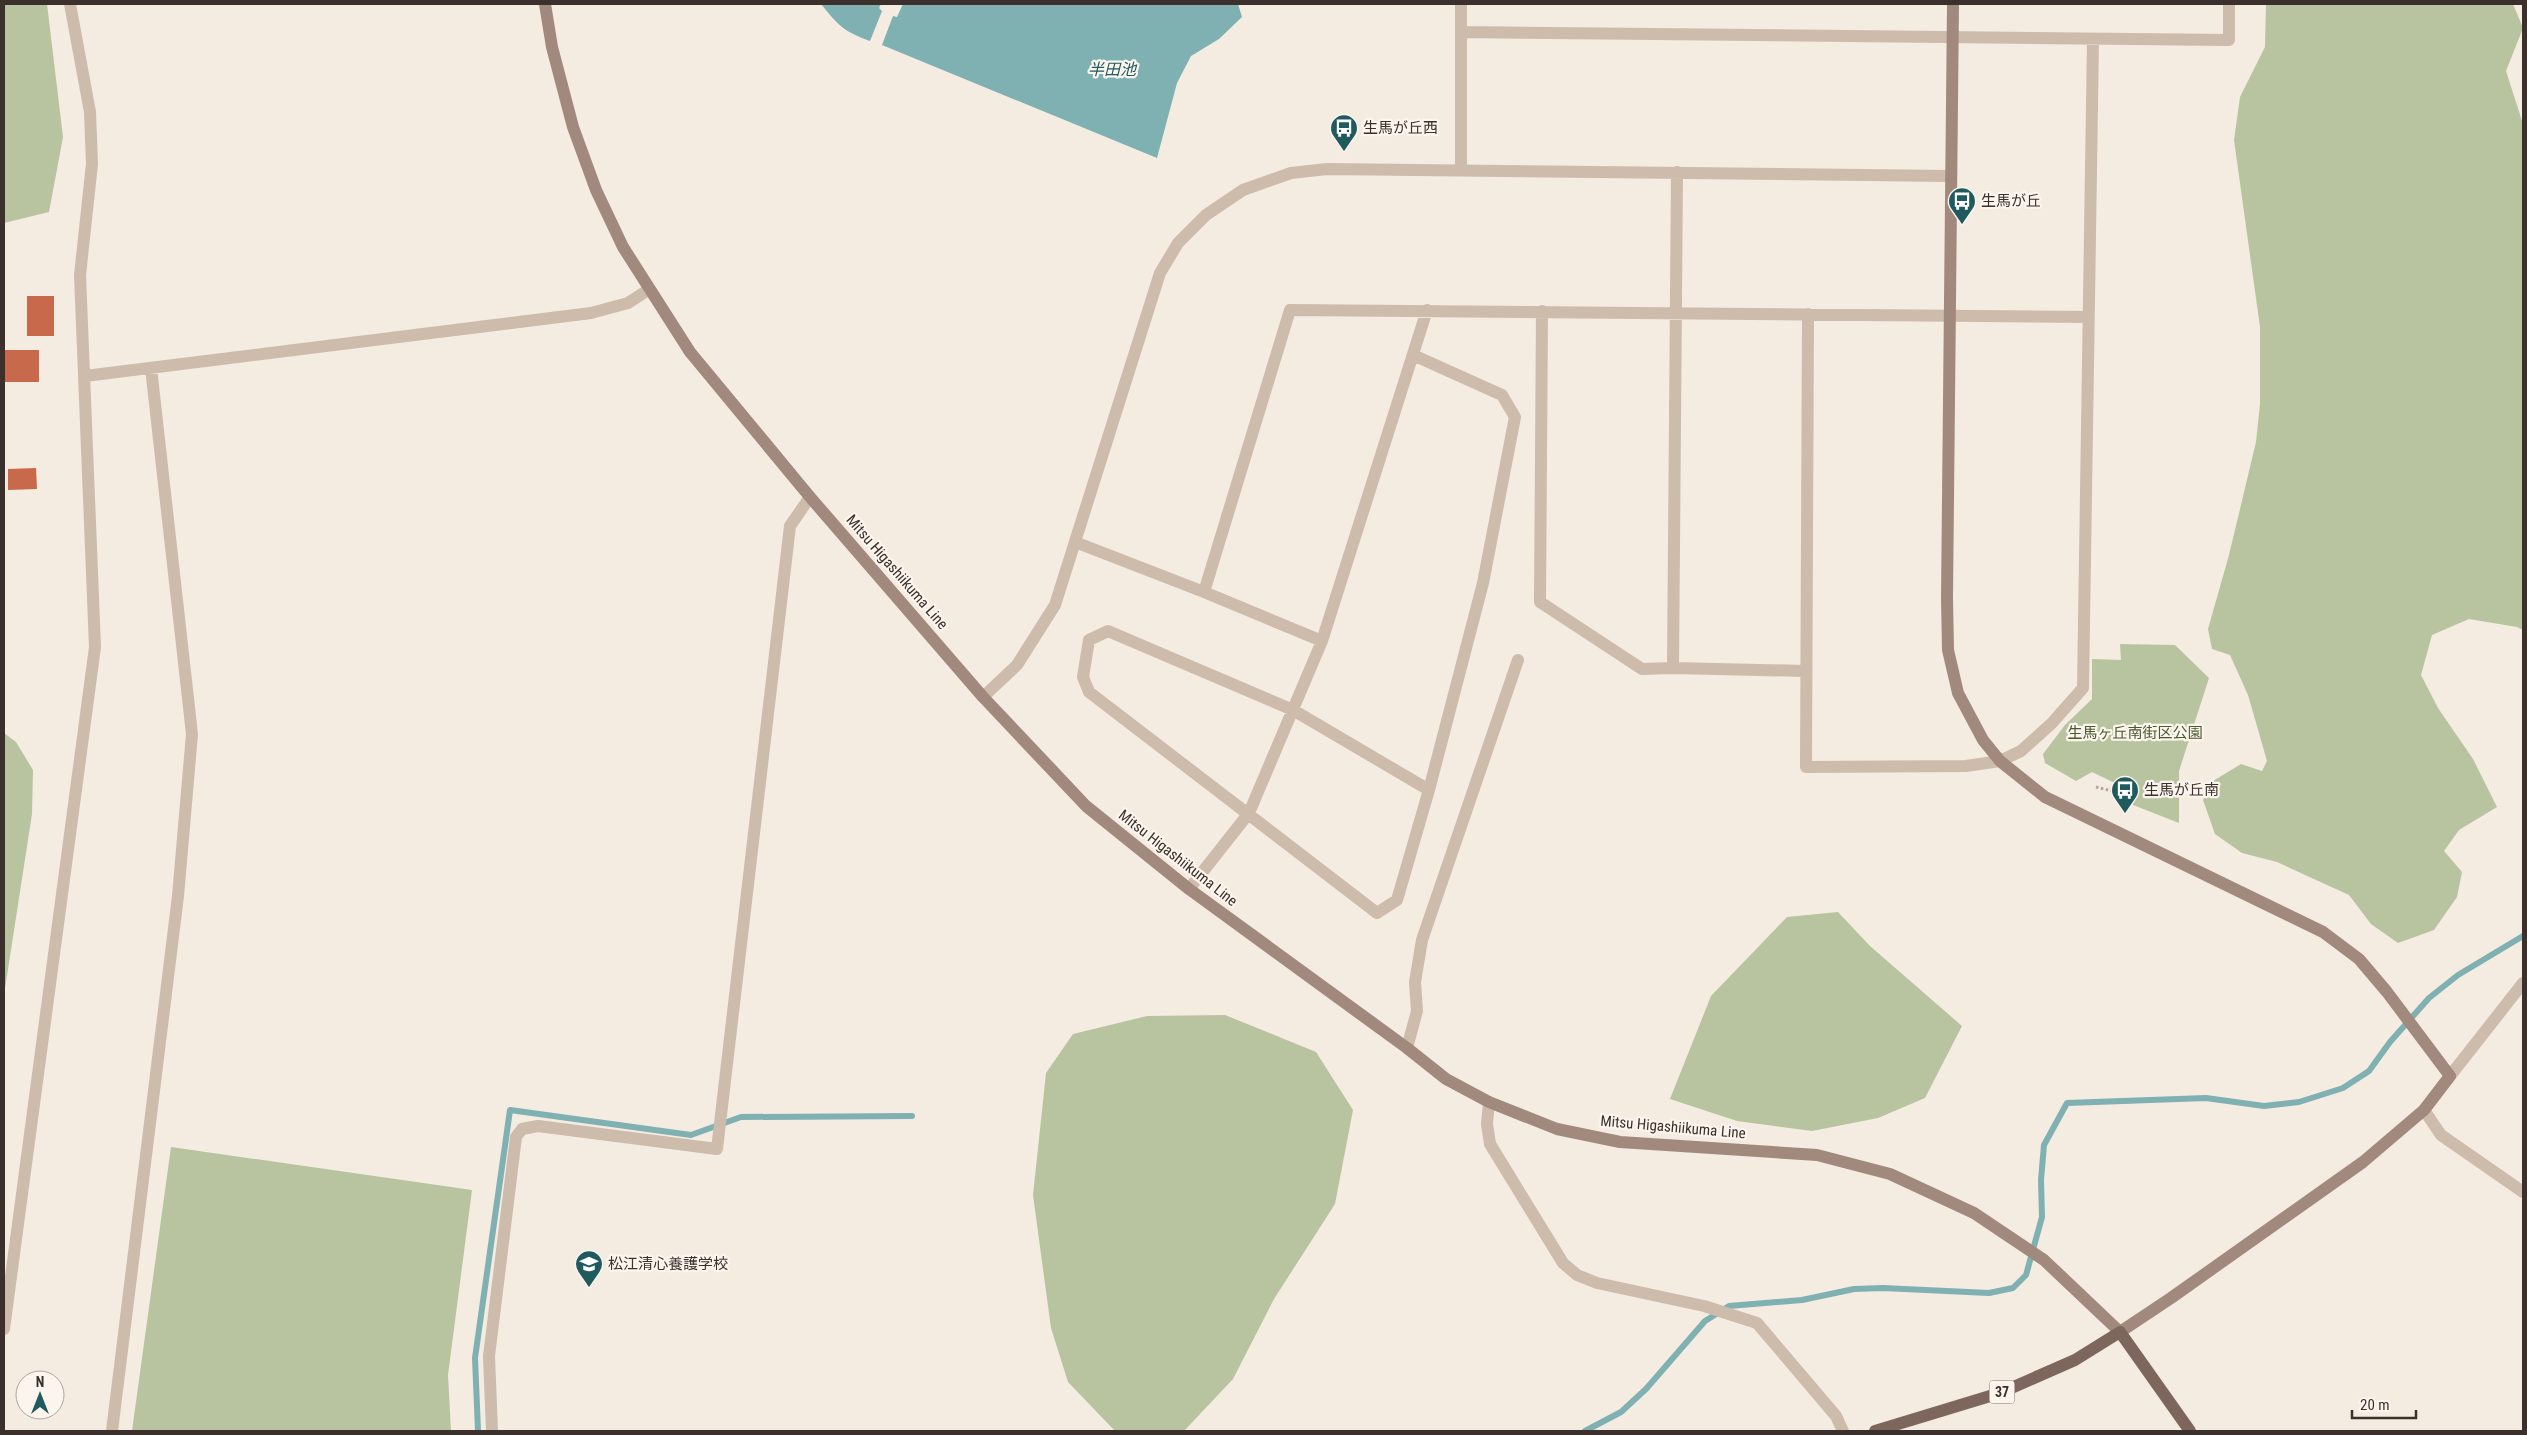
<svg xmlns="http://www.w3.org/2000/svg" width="2527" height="1435" font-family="'Roboto Condensed','Noto Sans JP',sans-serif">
  <rect width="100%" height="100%" fill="#f4ebe1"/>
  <path fill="#b8c4a0" d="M 4,4 L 47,4 L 63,137 L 49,212 L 4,223 Z
    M 2266,4 L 2513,4 L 2523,28 L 2506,71 L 2523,124 L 2523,630 L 2517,627 L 2469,619 L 2432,635 L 2421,675 L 2438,708 L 2473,759 L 2497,807 L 2459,830 L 2444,851 L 2462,872 L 2457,897 L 2434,930 L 2398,943 L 2371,924 L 2349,895 L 2277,862 L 2242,853 L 2215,834 L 2203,800 L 2213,781 L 2241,764 L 2262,771 L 2267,761 L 2248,695 L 2230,655 L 2212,649 L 2208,629 L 2229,555 L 2256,442 L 2260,404 L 2260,327 L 2234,140 L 2240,97 L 2265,47 Z
    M 2120,644 L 2175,645 L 2209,678 L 2179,771 L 2179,823 L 2123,801 L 2125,788 L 2092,772 L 2076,781 L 2045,763 L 2043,754 L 2065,725 L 2092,699 L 2092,659 L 2121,660 Z
    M 4,733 L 16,742 L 33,770 L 32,814 L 4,995 Z
    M 1838,912 L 1870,946 L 1962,1026 L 1925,1098 L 1878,1118 L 1812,1131 L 1737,1121 L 1670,1099 L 1711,996 L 1787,917 Z
    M 1225,1015 L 1316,1052 L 1353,1110 L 1335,1204 L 1274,1299 L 1233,1379 L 1184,1431 L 1115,1431 L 1068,1382 L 1051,1328 L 1033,1195 L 1046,1073 L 1073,1034 L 1147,1016 Z
    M 171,1147 L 472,1190 L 448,1375 L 451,1431 L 132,1431 Z"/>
  <path fill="#7fb0b2" d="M 821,4 L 881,4 L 879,8 L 882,11 L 870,41 C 843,31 839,26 821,4 Z
    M 903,4 L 1238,4 L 1242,17 L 1219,39 L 1191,56 L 1177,83 L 1157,158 L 882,45 L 893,16 L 897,17 Z"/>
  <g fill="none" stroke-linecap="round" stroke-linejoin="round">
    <path stroke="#7fb0b2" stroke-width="6" d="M 478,1431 L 475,1358 L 510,1110 L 691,1135 L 741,1117 L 912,1116
      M 1585,1431 L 1621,1412 L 1646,1389 L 1705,1321 L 1729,1306 L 1802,1300 L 1854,1289 L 1883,1288 L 1989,1293 L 2013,1288 L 2026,1275 L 2042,1217 L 2041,1180 L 2044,1145 L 2067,1103 L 2206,1098 L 2264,1106 L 2299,1102 L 2343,1088 L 2369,1071 L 2390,1042 L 2429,998 L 2458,975 L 2523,936"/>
  </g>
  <path fill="#c8694b" d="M 27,296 L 54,296 L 54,336 L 27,336 Z
    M 4,350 L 39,350 L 39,382 L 4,382 Z
    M 36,468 L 37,489 L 8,490 L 8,469 Z"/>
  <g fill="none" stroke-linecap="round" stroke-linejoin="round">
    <path stroke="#b9a596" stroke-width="3" stroke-dasharray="2.5 2.5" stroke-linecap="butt" d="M 2096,787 L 2125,794"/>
    <path stroke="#cdbbac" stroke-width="12" d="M 1461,32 L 2229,40 L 2229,4
      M 1461,170 L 1461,4
      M 1677,172 L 1673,668 L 1806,671
      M 1542,311 L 1540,602 L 1642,669 L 1673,668
      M 1808,314 L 1806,767 L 1966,766 L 2000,761 L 2021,751 L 2052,723 L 2083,688 L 2093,40
      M 1413,355 L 1502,395 L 1515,417 L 1483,583 L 1429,790 L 1397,900 L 1377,913 L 1089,692 L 1083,677 L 1089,640 L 1108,631 L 1293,710 L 1429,790
      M 85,376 L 591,313 L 628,303 L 648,290
      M 1075,542 L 1204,592 L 1322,641
      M 1204,592 L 1290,310 L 2088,317
      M 983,697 L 1017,665 L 1055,605 L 1160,273 L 1178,243 L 1206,215 L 1243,190 L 1291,173 L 1327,169 L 1950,176
      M 1189,889 L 1249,813 L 1322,641 L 1427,310
      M 1407,1048 L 1417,1011 L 1415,982 L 1422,940 L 1518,660
      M 2450,1076 L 2523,983
      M 1489,1102 L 1487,1124 L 1490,1144 L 1563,1263 L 1577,1275 L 1597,1283 L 1704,1306 L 1757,1323 L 1836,1416 L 1843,1431
      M 2424,1110 L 2441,1135 L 2523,1192
      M 4,1329 L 95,647 L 80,275 L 92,164 L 90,112 L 70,4
      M 112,1431 L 178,896 L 192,734 L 151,368
      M 492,1431 L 489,1356 L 516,1137 L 522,1129 L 538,1126 L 717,1149 L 790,526 L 810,497"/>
    <path stroke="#a18a7d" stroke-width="12" d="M 545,4 L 552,47 L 573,127 L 596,190 L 623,247 L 690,352 L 810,497 L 983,697 L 1086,806 L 1189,889 L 1407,1048 L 1446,1079 L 1489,1102 L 1557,1129 L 1620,1142 L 1817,1155 L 1890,1174 L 1974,1213 L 2044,1260 L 2120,1332 L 2171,1298 L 2363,1162 L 2424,1110 L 2450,1076 L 2387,992 L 2359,959 L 2323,932 L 2045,797 L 2000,761 L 1983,740 L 1958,693 L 1948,650 L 1947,598 L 1953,4"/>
    <path stroke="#7d675c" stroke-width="12" d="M 1875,1431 L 2000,1393 L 2075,1360 L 2120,1332 L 2190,1431"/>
  </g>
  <defs>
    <g id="bus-pin" transform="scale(1.4375)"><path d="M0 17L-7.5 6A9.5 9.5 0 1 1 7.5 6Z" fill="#1f5a5e" stroke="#fbf5ee"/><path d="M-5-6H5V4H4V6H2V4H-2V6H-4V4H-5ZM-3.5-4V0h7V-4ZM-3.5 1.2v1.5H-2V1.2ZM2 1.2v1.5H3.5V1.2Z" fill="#fff"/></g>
    <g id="school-pin" transform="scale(1.4375)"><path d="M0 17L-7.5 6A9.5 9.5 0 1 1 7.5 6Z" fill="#1f5a5e" stroke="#fbf5ee"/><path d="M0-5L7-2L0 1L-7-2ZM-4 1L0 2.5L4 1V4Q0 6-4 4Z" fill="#fff"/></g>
  </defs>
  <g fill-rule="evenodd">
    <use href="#bus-pin" x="1344" y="128"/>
    <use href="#bus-pin" x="1962" y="201"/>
    <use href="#bus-pin" x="2125" y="790"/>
    <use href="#school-pin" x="589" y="1264"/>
  </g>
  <g text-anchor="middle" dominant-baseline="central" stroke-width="4.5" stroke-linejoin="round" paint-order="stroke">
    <rect fill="#fbf5ee" stroke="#756b66" stroke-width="1" x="1989.5" y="1380.5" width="25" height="23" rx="4"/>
    <g font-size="14" font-weight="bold" fill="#3b302b">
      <text x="2002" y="1392">37</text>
    </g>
    <g font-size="15" fill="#3b302b" stroke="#fbf5ee" text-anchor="start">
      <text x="1363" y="128">生馬が丘西</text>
      <text x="1981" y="201">生馬が丘</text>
      <text x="2144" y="790">生馬が丘南</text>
      <text x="608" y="1264">松江清心養護学校</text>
    </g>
    <g font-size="15" fill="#3b302b" stroke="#fbf5ee">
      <text transform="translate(897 572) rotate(49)">Mitsu Higashiikuma Line</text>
      <text transform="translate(1178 858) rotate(38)">Mitsu Higashiikuma Line</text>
      <text transform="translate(1673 1127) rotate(5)">Mitsu Higashiikuma Line</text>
    </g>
    <g font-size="15" fill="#4a5a2e" stroke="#fbf5ee">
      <text x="2135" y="733">生馬ヶ丘南街区公園</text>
    </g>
    <g font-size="16" font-style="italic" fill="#1f5a5e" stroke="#fbf5ee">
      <text x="1112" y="69">半田池</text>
    </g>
  </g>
  <rect width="2527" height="1435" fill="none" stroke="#3b302b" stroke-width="10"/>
  <g transform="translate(40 1395)"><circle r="24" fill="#fbf5ee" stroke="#aea6a0"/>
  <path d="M0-4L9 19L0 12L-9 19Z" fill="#1f5a5e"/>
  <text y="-8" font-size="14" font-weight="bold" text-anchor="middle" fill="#3b302b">N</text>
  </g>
  <path d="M2352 1410v8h64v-8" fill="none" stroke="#3b302b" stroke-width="2.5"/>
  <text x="2360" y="1410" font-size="15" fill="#3b302b" stroke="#fbf5ee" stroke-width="4" paint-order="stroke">20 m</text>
</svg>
